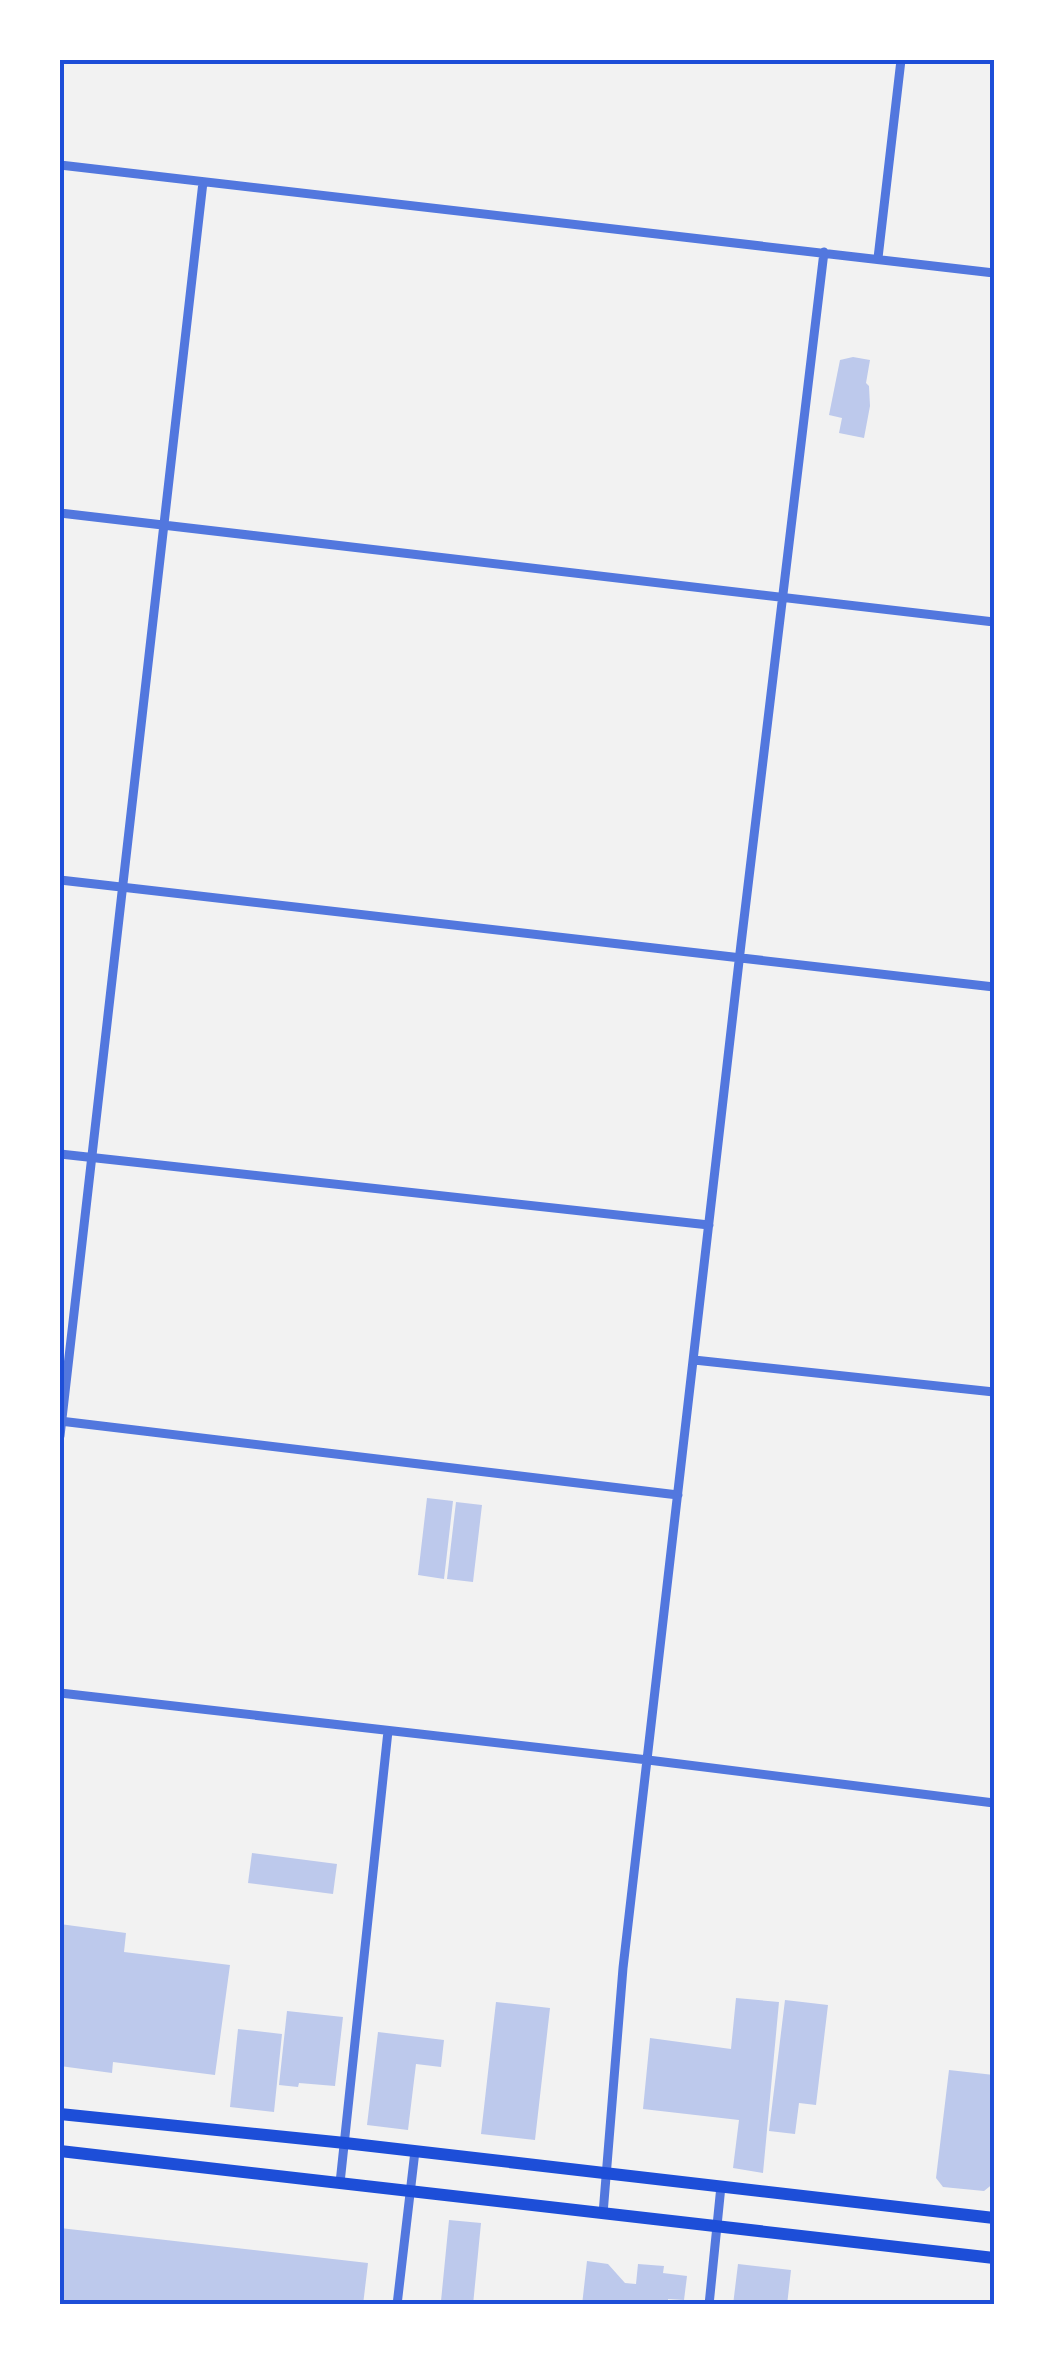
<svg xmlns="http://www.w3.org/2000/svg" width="1054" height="2365" font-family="Jost,sans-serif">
  <rect width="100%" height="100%" fill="#f2f2f2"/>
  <path fill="#bdc9ec" d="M 853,357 L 870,360 L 866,383 L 869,386 L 870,406 L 864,438 L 839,433 L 842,418 L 829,415 L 840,360 Z
    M 427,1498 L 453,1501 L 444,1579 L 418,1575 Z
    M 456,1502 L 482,1505 L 473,1582 L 447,1579 Z
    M 252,1853 L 337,1864 L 333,1894 L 248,1883 Z
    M 60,1924 L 126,1933 L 124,1952 L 230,1965 L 215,2075 L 113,2062 L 112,2073 L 60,2066 Z
    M 736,1998 L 779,2002 L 763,2173 L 733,2168 L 739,2120 L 643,2109 L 650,2038 L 731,2049 Z
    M 785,2000 L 828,2005 L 816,2105 L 799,2103 L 795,2134 L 769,2131 Z
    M 496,2002 L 550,2008 L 535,2140 L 481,2134 Z
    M 287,2011 L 343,2017 L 335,2086 L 299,2083 L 298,2087 L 279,2085 Z
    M 238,2029 L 282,2034 L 274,2112 L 230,2107 Z
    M 378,2032 L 444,2040 L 441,2067 L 416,2064 L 408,2130 L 367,2125 Z
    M 949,2070 L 994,2075 L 994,2183 L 984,2191 L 943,2187 L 936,2178 Z
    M 449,2220 L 481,2223 L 473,2305 L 431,2305 L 431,2300 L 441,2301 Z
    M 60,2228 L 368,2263 L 363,2305 L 60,2305 Z
    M 587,2261 L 608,2264 L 625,2283 L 636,2284 L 638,2264 L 664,2266 L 663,2273 L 687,2276 L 684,2300 L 668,2299 L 668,2305 L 582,2305 Z
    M 738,2264 L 791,2270 L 787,2305 L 733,2305 Z"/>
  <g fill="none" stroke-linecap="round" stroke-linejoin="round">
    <path stroke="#5277de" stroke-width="9" d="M 60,165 L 994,273
      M 878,258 L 901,60
      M 60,513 L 994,622
      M 60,880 L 994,987
      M 60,1154 L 709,1225
      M 694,1360 L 994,1392
      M 60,1421 L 678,1495
      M 60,1436 L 203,182
      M 60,1693 L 648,1760 L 994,1803
      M 340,2183 L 388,1731
      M 603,2214 L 623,1968 L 741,944 L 824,252
      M 397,2305 L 415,2151
      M 709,2305 L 721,2186"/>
    <path stroke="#1d4ed8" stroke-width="12" d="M 60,2114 L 345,2143 L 994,2218
      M 60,2151 L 994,2258"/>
  </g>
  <rect width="1054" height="2365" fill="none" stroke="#ffffff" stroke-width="125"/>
  <rect x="62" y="62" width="930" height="2240" fill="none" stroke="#1d4ed8" stroke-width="4"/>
</svg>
